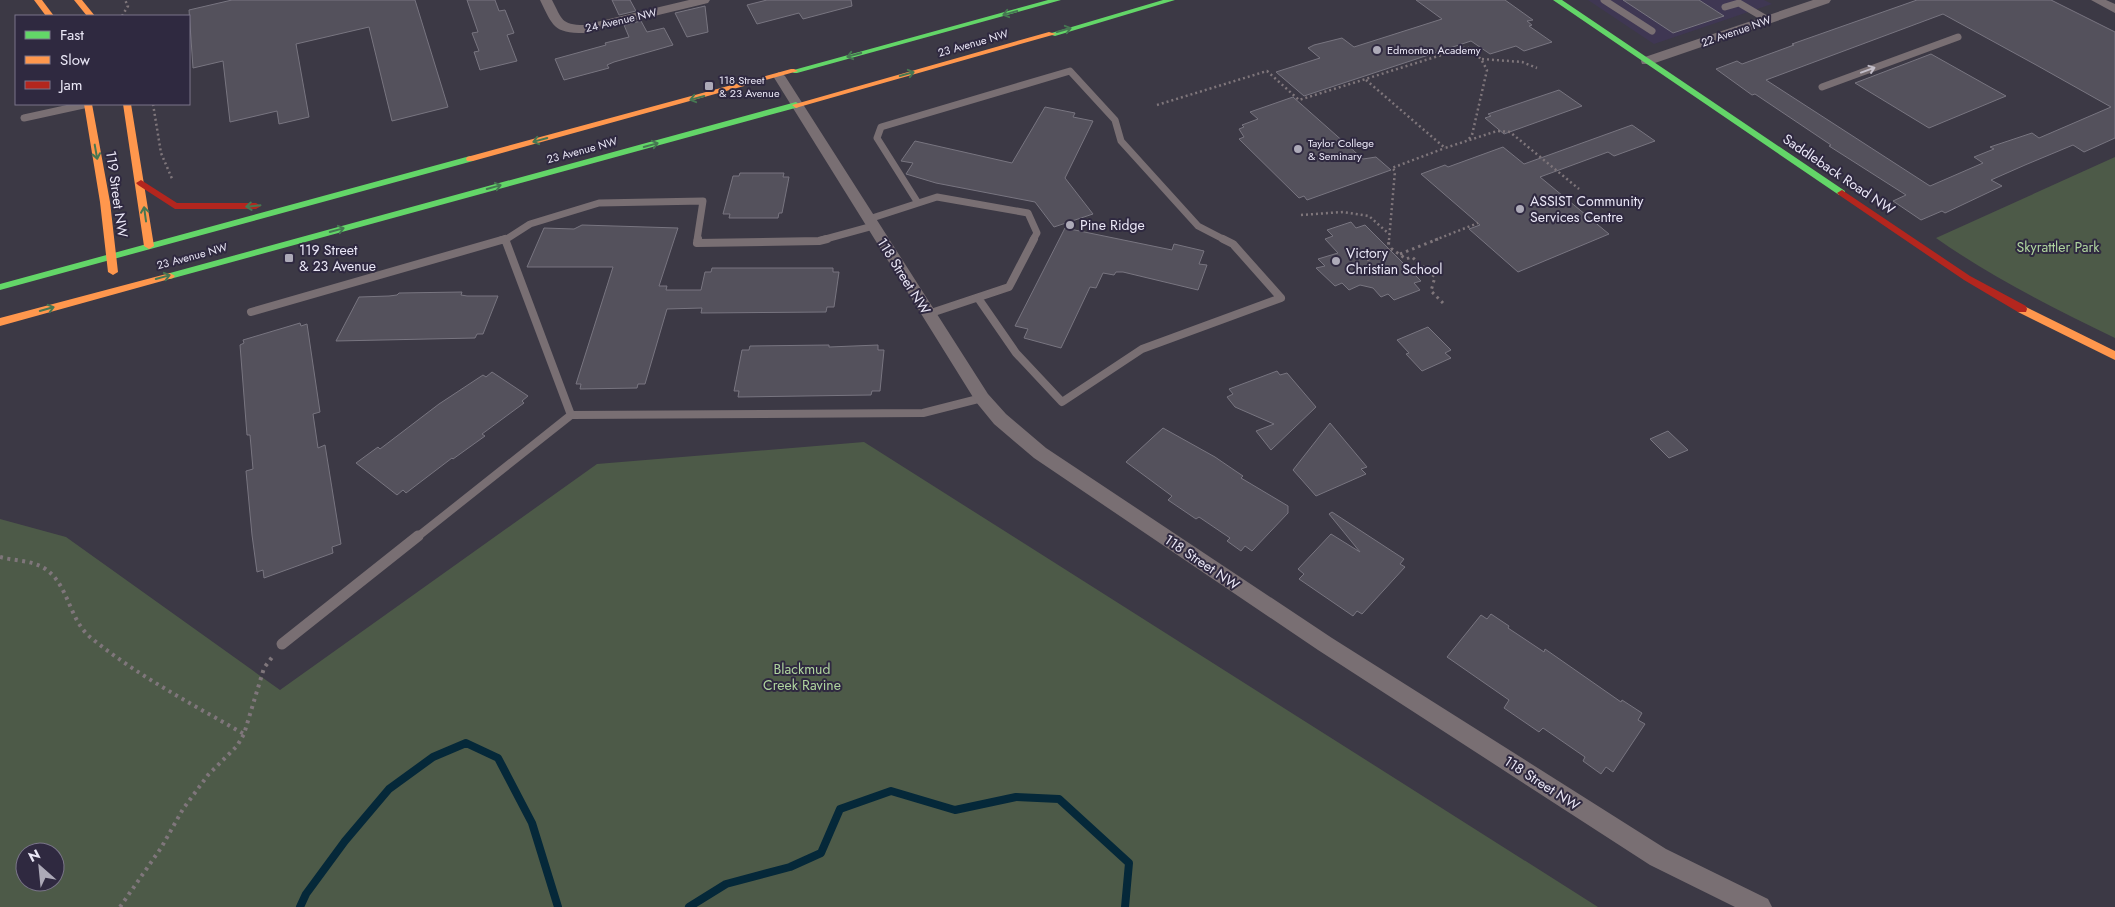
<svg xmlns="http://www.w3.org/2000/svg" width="2115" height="907" font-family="Jost,sans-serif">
  <rect width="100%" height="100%" fill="#3c3945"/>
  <path fill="#3f3753" d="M 1588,0 L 1764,0 L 1772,4 L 1654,44 Z"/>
  <path fill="#4d5a48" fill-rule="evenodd" d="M 2115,157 L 2115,338 C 2053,308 1993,278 1936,238 Z
    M 864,442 L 1598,907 L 0,907 L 0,519 L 66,537 L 280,690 L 597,464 ZM 25,852 L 55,852 L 55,882 L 25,882 Z"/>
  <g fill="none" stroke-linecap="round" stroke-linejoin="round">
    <path stroke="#052839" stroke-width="8" d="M 300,907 L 306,894 L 345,841 L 389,789 L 433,757 L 466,743 L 498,758 L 532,823 L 558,907
      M 689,907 L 726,884 L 790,867 L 821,853 L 840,809 L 891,791 L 955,810 L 1016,797 L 1059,799 L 1129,863 L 1125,907"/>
  </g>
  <path fill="#54515c" stroke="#787580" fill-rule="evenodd" d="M 232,0 L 415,0 L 448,107 L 392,121 L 369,27 L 296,44 L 309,117 L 279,124 L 277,111 L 230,122 L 223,61 L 193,68 L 189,10 Z
    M 467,0 L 495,0 L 499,11 L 505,10 L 514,33 L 507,35 L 517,61 L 480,70 L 474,52 L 479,51 L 472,33 L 478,32 Z
    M 612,0 L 630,0 L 636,11 L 619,15 Z
    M 767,0 L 851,0 L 852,6 L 803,19 L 799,13 L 757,24 L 747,5 Z
    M 1416,0 L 1505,0 L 1533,20 L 1527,21 L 1532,25 L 1529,26 L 1552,42 L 1524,51 L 1516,46 L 1490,54 L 1471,41 L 1304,96 L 1276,72 L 1320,58 L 1308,48 L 1314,45 L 1342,38 L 1354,47 L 1442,19 Z
    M 1623,0 L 1699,0 L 1724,16 L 1673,33 Z
    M 1917,0 L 2051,0 L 2115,32 L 2115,138 L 2084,152 L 2073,145 L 2025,165 L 1991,180 L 2002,186 L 1945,213 L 1942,211 L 1921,220 L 1893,201 L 1906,195 L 1829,146 L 1831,145 L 1755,94 L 1752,95 L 1716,69 L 1737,61 L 1742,64 L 1794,45 L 1792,44 ZM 1943,14 L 2038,66 L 2111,107 L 2039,138 L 2032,133 L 1990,147 L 1994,149 L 1974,157 L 1983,163 L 1930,186 L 1766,80 Z
    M 705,6 L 708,32 L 687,37 L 675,13 Z
    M 641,21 L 647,32 L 664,28 L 673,45 L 614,62 L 607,65 L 609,68 L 564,80 L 555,59 L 606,45 L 605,43 L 629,37 L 624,25 Z
    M 1931,54 L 1988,86 L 2006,96 L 1929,128 L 1855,83 Z
    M 1559,90 L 1582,106 L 1504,134 L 1485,118 L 1491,116 L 1488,114 Z
    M 1293,97 L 1363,159 L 1376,157 L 1391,170 L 1307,200 L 1304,196 L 1299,198 L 1239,139 L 1244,137 L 1239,129 L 1244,127 L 1242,125 L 1258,119 L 1250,112 Z
    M 1045,107 L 1075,113 L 1073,117 L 1093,121 L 1065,178 L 1093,214 L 1054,227 L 1035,202 L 936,183 L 906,174 L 913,163 L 901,161 L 915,141 L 1012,163 Z
    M 1632,125 L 1655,141 L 1614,156 L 1608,152 L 1540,177 L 1609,234 L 1518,272 L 1469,229 L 1480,225 L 1421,174 L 1445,165 L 1448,167 L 1503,147 L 1524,164 Z
    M 740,173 L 784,173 L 783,177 L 789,177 L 782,213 L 779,213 L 778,218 L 729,218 L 730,214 L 723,214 L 733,176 L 739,176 Z
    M 1351,222 L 1356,228 L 1365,225 L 1421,281 L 1414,283 L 1420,290 L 1394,300 L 1388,294 L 1381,297 L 1373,288 L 1360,285 L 1349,290 L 1342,283 L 1335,286 L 1316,268 L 1325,266 L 1318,259 L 1338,253 L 1325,239 L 1333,236 L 1327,230 Z
    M 582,225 L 678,228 L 659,286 L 667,286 L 666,290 L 701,290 L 705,272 L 711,272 L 712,268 L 833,268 L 833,272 L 839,272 L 834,307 L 827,307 L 826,312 L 701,313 L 702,308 L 667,309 L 645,384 L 638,384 L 637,388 L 580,389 L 581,384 L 576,384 L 613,267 L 527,267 L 544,228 L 574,229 Z
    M 1065,228 L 1172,250 L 1174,244 L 1204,251 L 1199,264 L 1207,265 L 1198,290 L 1123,272 L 1116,272 L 1114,275 L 1103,273 L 1096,288 L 1090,287 L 1061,348 L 1024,338 L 1028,329 L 1015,326 Z
    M 462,292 L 461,295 L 467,296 L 498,296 L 483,334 L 477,334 L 475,338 L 336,341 L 359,297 L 389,296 L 397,295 L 399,293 Z
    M 300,323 L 301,326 L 307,324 L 320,412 L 313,414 L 318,448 L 325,445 L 341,544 L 332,547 L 333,553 L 264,578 L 263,570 L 257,572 L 252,535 L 246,471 L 253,469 L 250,435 L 247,435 L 240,345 L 244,343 L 243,340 Z
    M 1428,327 L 1451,350 L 1445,353 L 1451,358 L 1422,371 L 1406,354 L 1409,353 L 1397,340 Z
    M 829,345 L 829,347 L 878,345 L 878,350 L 884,350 L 880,391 L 872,391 L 871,395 L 738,397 L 739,391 L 734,391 L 742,350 L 749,350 L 750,346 Z
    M 1277,371 L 1280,375 L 1287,373 L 1316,407 L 1271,450 L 1256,431 L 1274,424 L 1235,407 L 1227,397 L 1233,394 L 1229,389 Z
    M 492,372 L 528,396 L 522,401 L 524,403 L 482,434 L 485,436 L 453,459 L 452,458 L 406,493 L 403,490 L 397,495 L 356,463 L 378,447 L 380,449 L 439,404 L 483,375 L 486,377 Z
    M 1330,423 L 1367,467 L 1361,469 L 1366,474 L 1316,496 L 1293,470 Z
    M 1163,428 L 1215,457 L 1237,472 L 1243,476 L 1241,478 L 1288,506 L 1288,513 L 1252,551 L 1245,546 L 1241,551 L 1227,541 L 1230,538 L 1199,517 L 1196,519 L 1168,500 L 1172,496 L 1126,462 Z
    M 1668,431 L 1688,450 L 1669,458 L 1650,439 Z
    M 1332,512 L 1404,559 L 1400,564 L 1405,567 L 1362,614 L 1357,611 L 1353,616 L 1299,579 L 1304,574 L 1298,569 L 1331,534 L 1360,552 L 1329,514 Z
    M 1491,614 L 1509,626 L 1508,628 L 1544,652 L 1545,649 L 1621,702 L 1622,700 L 1642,713 L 1638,720 L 1645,724 L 1613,772 L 1606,767 L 1601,774 L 1583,761 L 1585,757 L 1543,728 L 1539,732 L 1504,708 L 1509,700 L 1447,657 L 1481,615 L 1487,619 Z"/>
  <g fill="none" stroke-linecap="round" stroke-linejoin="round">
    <path stroke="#7f767b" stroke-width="2.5" stroke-dasharray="2 3" stroke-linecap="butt" d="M 122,16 L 128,6 L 125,0
      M 1482,59 L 1522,62 L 1537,68
      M 1366,80 L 1445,148 L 1497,131 L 1510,132 L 1579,189
      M 153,104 L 161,153 L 173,181
      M 1157,105 L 1267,71 L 1299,100 L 1467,47 L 1481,59 L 1487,70 L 1472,135 L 1467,141
      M 1301,215 L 1343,212 L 1369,216 L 1389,234
      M 1389,240 L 1395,171 L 1392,168 L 1445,148
      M 1435,240 L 1478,223"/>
    <path stroke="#7f767b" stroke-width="3" stroke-dasharray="2.5 4" stroke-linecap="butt" d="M 1388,251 L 1389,239
      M 1400,254 L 1438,239
      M 1367,260 L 1392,249 L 1406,259 L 1412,257 L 1435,277 L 1431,291 L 1443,303"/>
    <path stroke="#7f767b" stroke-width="4" stroke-dasharray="3 4.5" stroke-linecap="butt" d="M 0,557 C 14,561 31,560 44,568 C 69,584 68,618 90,637 C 136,675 192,704 244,734
      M 120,907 L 161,848 L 183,809 L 208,775 L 237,746 L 244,734 L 264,668 L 273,656"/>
    <path stroke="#796f73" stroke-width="7" d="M 1604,0 L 1652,31
      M 1725,7 L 1739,3 L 1768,20
      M 1822,87 L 1958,37
      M 24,118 L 88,104
      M 918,203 L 877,138 L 881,127 L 1070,71 L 1115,120 L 1121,141 L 1198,226 L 1225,240
      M 869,219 L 937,197 L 1028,213 L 1037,233 L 1033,240
      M 501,240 L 505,239
      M 505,240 L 530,224 L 599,203 L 703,201 L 697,240
      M 822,240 L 873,226"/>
    <path stroke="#796f73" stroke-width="8" d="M 505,239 L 571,415
      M 698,239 L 697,243 L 819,241 L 827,239
      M 978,298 L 1016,353 L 1062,402 L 1142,349 L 1281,298 L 1233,244 L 1223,239
      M 251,312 L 505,239
      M 928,314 L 1009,287 L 1034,239
      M 416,538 L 571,415 L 923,413 L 982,398"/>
    <path stroke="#796f73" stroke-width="11" d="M 282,644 L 418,536"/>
    <path fill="#796f73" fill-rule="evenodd" d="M 540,0 L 552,0 C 562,19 561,25 584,25 L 689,0 L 710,0 L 708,3 L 584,33 C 553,33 553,26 540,0 Z
      M 1813,0 L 1831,0 L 1829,3 L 1652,64 L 1642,64 L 1641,61 L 1642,58 Z
      M 2091,0 L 2106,0 L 2115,4 L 2115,13 Z
      M 779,72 L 785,76 L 988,394 L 1006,414 L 1046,448 L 1332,638 L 1666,849 L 1768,899 L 1772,907 L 1735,907 L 1650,865 L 1318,650 L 1034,458 L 994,424 L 976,402 L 773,76 Z"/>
    <path fill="#63d668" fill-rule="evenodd" d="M 1048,0 L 1061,0 L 797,73 L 794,73 L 790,71 Z
      M 1163,0 L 1175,0 L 1055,36 L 1048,34 Z
      M 1553,0 L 1562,0 L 1845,191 L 1845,195 L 1839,195 Z
      M 796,102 L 800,105 L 799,107 L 170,279 L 165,276 L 170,273 Z
      M 470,156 L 474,159 L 473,161 L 0,290 L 0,284 Z"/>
    <path fill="#ff974d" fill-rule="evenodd" d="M 34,0 L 42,0 L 54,16 L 46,16 Z
      M 74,0 L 82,0 L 95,16 L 87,16 Z
      M 1049,32 L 1056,34 L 799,107 L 796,108 L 792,105 Z
      M 791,69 L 794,69 L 798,71 L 473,161 L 467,161 L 466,159 L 467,157 Z
      M 84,104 L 92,104 L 110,202 L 118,272 L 113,275 L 108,272 L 100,202 Z
      M 123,104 L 131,104 L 154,246 L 149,249 L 144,246 Z
      M 170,273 L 175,276 L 173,278 L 0,326 L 0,318 Z
      M 2022,305 L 2115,351 L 2115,360 L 2018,312 L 2017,309 L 2018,306 Z"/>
    <path fill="#b3261e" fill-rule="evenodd" d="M 141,180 L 177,203 L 256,203 L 261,206 L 256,209 L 175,209 L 138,185 L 136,183 Z
      M 1842,190 L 1970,276 L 2026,306 L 2027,309 L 2026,312 L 2018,312 L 1964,280 L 1839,195 L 1837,193 Z"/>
  </g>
  <defs><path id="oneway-shaft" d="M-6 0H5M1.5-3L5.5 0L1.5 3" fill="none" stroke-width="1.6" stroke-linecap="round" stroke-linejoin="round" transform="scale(1.25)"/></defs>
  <g stroke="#467752">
    <use href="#oneway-shaft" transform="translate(1010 13) rotate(165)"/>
    <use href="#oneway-shaft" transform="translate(1064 30) rotate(-16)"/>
    <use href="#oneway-shaft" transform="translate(854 55) rotate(165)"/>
    <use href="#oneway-shaft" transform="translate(907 74) rotate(-16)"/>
    <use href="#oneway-shaft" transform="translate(697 98) rotate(165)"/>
    <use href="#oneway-shaft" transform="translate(540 140) rotate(165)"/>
    <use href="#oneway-shaft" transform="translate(651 145) rotate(-15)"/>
    <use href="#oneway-shaft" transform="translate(96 152) rotate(80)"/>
    <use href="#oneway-shaft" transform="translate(494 187) rotate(-15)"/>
    <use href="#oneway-shaft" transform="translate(253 206) rotate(174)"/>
    <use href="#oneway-shaft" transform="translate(145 214) rotate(-98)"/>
    <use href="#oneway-shaft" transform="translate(337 230) rotate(-15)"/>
    <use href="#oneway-shaft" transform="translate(163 277) rotate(-15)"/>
    <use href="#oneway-shaft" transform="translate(47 309) rotate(-16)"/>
  </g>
  <use stroke="#c2bdc8" href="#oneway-shaft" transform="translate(1868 70) rotate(-20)"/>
  <g fill="#adaab8" stroke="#2f2940" stroke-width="2">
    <circle cx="1377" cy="50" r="5"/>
    <rect x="704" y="81" width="10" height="10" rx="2.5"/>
    <circle cx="1298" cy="149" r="5"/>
    <circle cx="1520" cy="209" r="5"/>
    <circle cx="1070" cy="225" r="5"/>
    <rect x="284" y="253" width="10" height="10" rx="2.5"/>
    <circle cx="1336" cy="261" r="5"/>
  </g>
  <g text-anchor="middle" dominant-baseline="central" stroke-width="4" stroke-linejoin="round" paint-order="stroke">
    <g font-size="11" fill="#eae7f6" stroke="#2f2940">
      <text transform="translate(621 20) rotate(-13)">24 Avenue NW</text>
      <text transform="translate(1736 31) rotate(-19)">22 Avenue NW</text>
      <text transform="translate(973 43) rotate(-16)">23 Avenue NW</text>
      <text transform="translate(582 150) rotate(-15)">23 Avenue NW</text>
      <text transform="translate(192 256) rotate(-15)">23 Avenue NW</text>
    </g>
    <g font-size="11" fill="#eae7f6" stroke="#2f2940" text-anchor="start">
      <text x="1387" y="50">Edmonton Academy</text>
      <text x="719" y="80">118 Street<tspan x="719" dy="13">&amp; 23 Avenue</tspan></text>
      <text x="1308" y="143">Taylor College<tspan x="1308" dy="13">&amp; Seminary</tspan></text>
    </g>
    <g font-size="14" fill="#eae7f6" stroke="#2f2940">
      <text transform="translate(1839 174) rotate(34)">Saddleback Road NW</text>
      <text transform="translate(117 194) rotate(82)">119 Street NW</text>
      <text transform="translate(904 276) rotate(58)">118 Street NW</text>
      <text transform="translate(1202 562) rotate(34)">118 Street NW</text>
      <text transform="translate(1542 783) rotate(33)">118 Street NW</text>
    </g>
    <g font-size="14" fill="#eae7f6" stroke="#2f2940" text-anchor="start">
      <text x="1530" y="201">ASSIST Community<tspan x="1530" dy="16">Services Centre</tspan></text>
      <text x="1080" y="225">Pine Ridge</text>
      <text x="299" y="250">119 Street<tspan x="299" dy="16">&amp; 23 Avenue</tspan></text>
      <text x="1346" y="253">Victory<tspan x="1346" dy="16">Christian School</tspan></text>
    </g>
    <g font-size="14" fill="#afd49e" stroke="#2f2940">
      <text x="2058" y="247">Skyrattler Park</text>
      <text x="802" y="669">Blackmud<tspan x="802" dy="16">Creek Ravine</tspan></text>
    </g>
  </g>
  <rect x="15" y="15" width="175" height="90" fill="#2f2940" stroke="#7a7589"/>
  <rect x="25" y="31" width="25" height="8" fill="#63d668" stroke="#7a7589"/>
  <text x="60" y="40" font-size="15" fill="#eae7f6">Fast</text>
  <rect x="25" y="56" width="25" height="8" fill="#ff974d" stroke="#7a7589"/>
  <text x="60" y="65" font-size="15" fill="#eae7f6">Slow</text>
  <rect x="25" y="81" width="25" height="8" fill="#b3261e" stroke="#7a7589"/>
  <text x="60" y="90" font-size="15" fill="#eae7f6">Jam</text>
  <g transform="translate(40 867) rotate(333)"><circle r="24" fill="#2f2940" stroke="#7a7589"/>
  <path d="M0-4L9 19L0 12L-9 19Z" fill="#adaab8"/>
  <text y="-8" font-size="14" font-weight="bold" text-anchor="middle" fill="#eae7f6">N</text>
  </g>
</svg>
